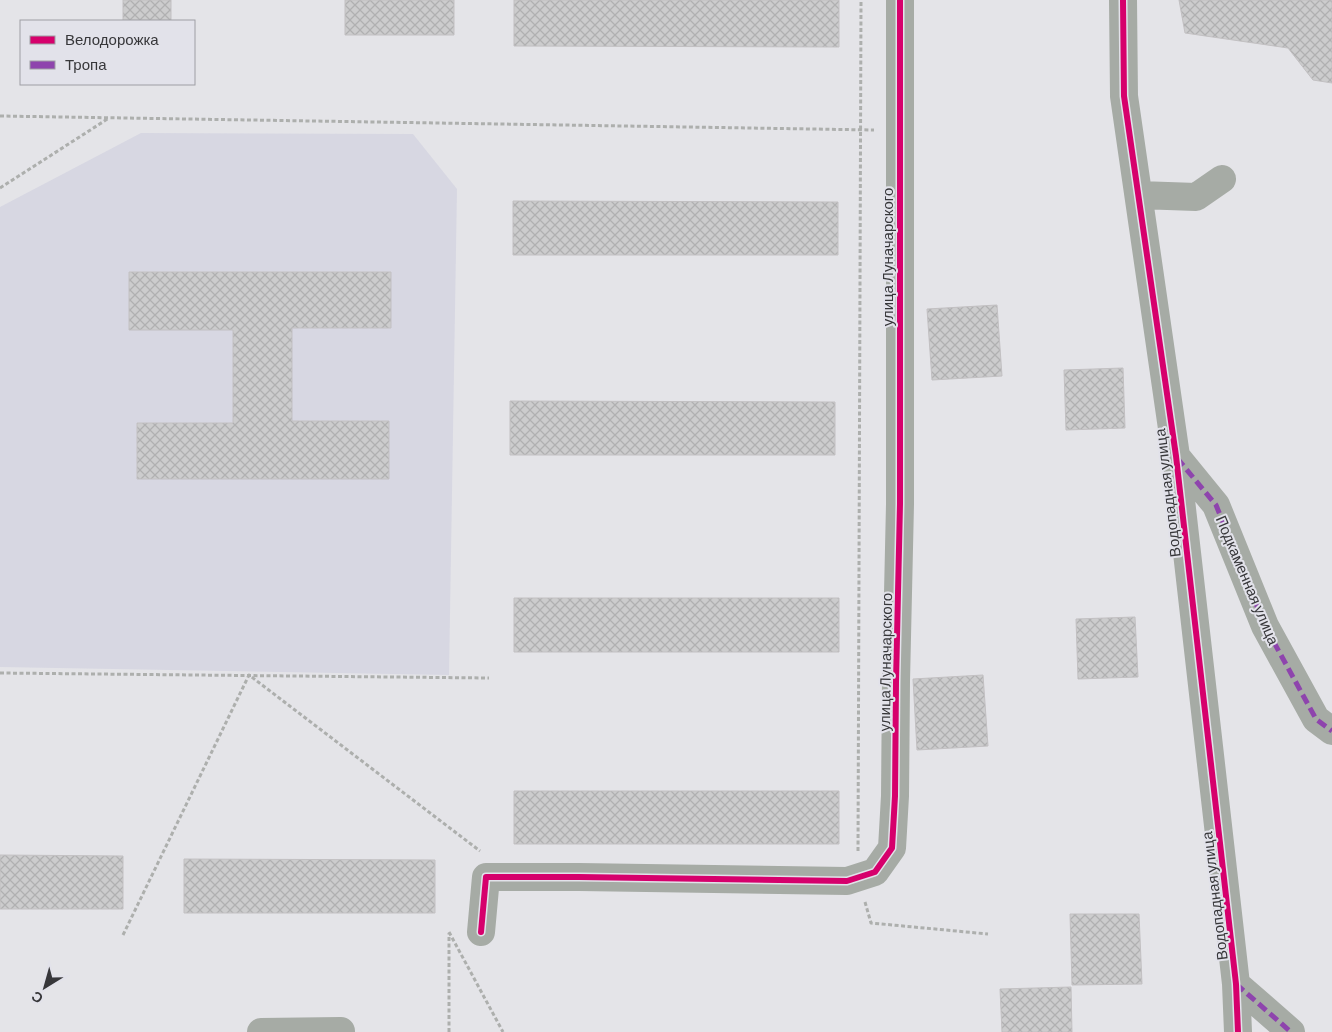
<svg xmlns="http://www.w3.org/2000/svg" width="1332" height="1032" font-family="Barlow,sans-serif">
  <defs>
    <pattern id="building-cross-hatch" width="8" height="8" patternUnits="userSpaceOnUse" patternTransform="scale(1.25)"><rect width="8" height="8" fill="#cccccd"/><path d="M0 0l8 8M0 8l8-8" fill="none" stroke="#b0b0b1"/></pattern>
  </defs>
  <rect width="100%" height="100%" fill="#e4e4e8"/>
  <path fill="#d7d7e2" d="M 141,133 L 413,134 L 457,189 L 449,675 L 0,667 L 0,207 Z"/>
  <path fill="url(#building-cross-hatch)" stroke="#c2c0c2" d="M 123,0 L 171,0 L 171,21 L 123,21 Z
    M 345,0 L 454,0 L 454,35 L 345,35 Z
    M 514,0 L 839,0 L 839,47 L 514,46 Z
    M 1179,0 L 1332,0 L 1332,83 L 1313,80 L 1288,48 L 1185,33 Z
    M 513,201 L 838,202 L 838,255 L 513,255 Z
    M 129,272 L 391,272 L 391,328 L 292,328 L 292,421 L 389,421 L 389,479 L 137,479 L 137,423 L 233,423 L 233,330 L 129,330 Z
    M 997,305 L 1002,376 L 932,380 L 927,309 Z
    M 1123,368 L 1125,428 L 1066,430 L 1064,370 Z
    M 510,401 L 835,402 L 835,455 L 510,455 Z
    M 514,598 L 839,598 L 839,652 L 514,652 Z
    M 1135,617 L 1138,677 L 1078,679 L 1076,619 Z
    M 983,675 L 988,746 L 917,750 L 913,679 Z
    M 514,791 L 839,791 L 839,844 L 514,844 Z
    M 0,855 L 123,856 L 123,909 L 0,909 Z
    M 184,859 L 435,860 L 435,913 L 184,913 Z
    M 1070,914 L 1139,914 L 1142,984 L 1072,985 Z
    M 1071,987 L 1072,1032 L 1002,1032 L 1000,989 Z"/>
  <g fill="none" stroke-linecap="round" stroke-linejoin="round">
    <path stroke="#adafad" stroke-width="3" stroke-dasharray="4 2.5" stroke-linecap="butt" d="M 0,116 L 874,130
      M 0,188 L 109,118
      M 0,673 L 489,678
      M 858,851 L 861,0
      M 865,902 L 871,923 L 988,934
      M 449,932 L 503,1032
      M 123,935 L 249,675 L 480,851
      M 449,1032 L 449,933"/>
    <path stroke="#a6aba5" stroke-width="28" d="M 1123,0 L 1124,96 L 1176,456 L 1236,984 L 1238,1032
      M 1139,195 L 1196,197 L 1222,179
      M 1176,456 L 1216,505 L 1265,626 L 1316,719 L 1332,731
      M 481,932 L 486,877 L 579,877 L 847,881 L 875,872 L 892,848 L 895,796 L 896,682 L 900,504 L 900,0
      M 1236,984 L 1291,1032
      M 261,1032 L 341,1031"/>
    <path stroke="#8e44ad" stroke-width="5" stroke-dasharray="10 5" stroke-linecap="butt" d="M 1177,458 L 1216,505 L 1265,626 L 1316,719 L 1332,731
      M 1236,984 L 1291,1032"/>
    <g stroke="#e2e2ea" stroke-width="9">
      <path id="cycleway" d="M 1123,0 L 1124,96 L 1176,456 L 1236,984 L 1238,1032
        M 481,932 L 486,877 L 579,877 L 847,881 L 875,872 L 892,848 L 895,796 L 896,682 L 900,504 L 900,0"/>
    </g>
    <use href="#cycleway" stroke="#d6006c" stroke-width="6"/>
  </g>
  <g text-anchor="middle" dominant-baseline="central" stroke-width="4" stroke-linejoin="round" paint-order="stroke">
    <g font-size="15" fill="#37373a" stroke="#e2e2ea">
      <text transform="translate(887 257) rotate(-90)">улица Луначарского</text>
      <text transform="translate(1167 493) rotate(-97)">Водопадная улица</text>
      <text transform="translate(1248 580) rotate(67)">Подкаменная улица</text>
      <text transform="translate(885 662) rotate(-89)">улица Луначарского</text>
      <text transform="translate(1214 896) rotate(-97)">Водопадная улица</text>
    </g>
  </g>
  <rect x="20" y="20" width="175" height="65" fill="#e2e2ea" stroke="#9e9ea4"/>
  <rect x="30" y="36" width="25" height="8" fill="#d6006c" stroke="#9e9ea4"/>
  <text x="65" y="45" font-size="15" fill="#37373a">Велодорожка</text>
  <rect x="30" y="61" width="25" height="8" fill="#8e44ad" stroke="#9e9ea4"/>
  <text x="65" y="70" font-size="15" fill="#37373a">Тропа</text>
  <g transform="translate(45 987) rotate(217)" stroke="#e2e2ea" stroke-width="4" paint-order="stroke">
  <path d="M0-4L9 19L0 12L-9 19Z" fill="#37373a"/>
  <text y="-8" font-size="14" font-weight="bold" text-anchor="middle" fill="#37373a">С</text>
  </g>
</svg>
